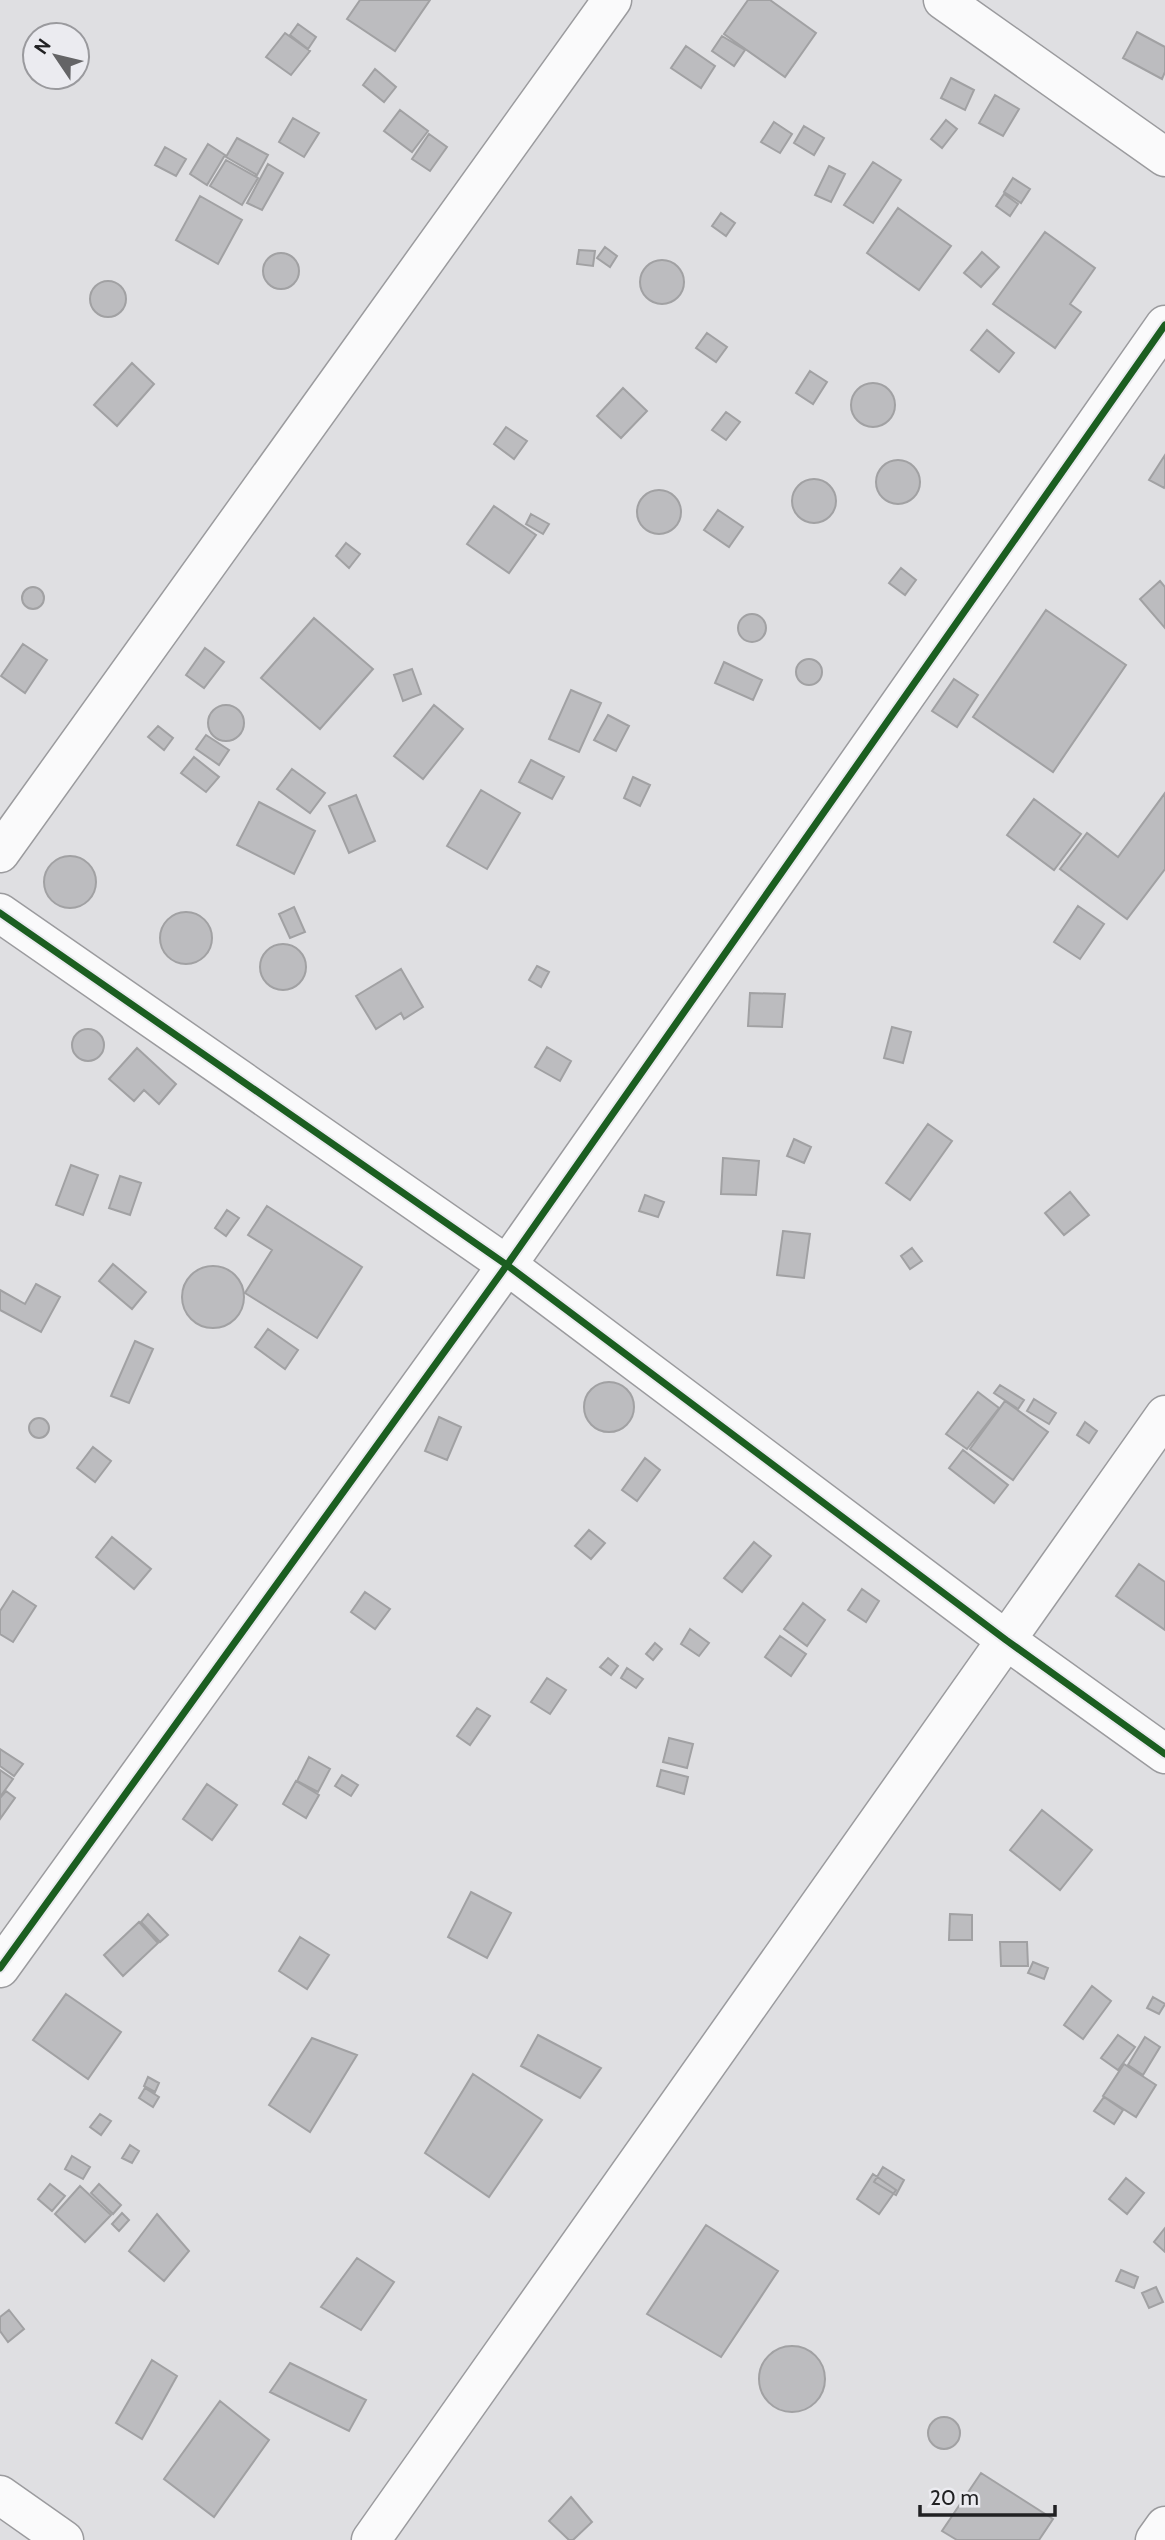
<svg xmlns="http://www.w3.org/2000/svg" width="1165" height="2540" font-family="Cabin,sans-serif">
  <rect width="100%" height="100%" fill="#dfdfe2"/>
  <path fill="#bcbcbf" stroke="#a1a1a3" stroke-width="2" d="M 360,0 L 430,0 L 395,51 L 347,19 Z
    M 748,0 L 770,0 L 816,33 L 785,77 L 724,34 Z
    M 298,24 L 316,37 L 308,49 L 290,35 Z
    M 1137,32 L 1165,47 L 1165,72 L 1162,79 L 1123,58 Z
    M 285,33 L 310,51 L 291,75 L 266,57 Z
    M 722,36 L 745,50 L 734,66 L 712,51 Z
    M 686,46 L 715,66 L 701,88 L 671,68 Z
    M 375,69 L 396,87 L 384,102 L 363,85 Z
    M 951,78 L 974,90 L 965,110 L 941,98 Z
    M 995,95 L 1019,109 L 1003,136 L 979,123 Z
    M 400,110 L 428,131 L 412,152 L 384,131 Z
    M 293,118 L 319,133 L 304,157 L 279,142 Z
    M 946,120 L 957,129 L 942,148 L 931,139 Z
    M 774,122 L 792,134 L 780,153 L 761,142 Z
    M 804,126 L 824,138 L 814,155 L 794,143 Z
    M 429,134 L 447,147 L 430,171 L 412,159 Z
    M 237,138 L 268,155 L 257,175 L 226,157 Z
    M 208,144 L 225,155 L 207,185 L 190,174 Z
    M 165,147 L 186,159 L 176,176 L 155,165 Z
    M 226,160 L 258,178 L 242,205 L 210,186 Z
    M 873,162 L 901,180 L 873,223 L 844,205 Z
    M 268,164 L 283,173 L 262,210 L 247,203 Z
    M 829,166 L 845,174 L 831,202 L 815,195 Z
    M 1013,178 L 1030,189 L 1021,203 L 1004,192 Z
    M 1004,194 L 1018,204 L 1010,216 L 996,206 Z
    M 200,196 L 242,220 L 218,264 L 176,240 Z
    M 898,208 L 951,246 L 919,290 L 867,253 Z
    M 721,213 L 735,223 L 726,236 L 712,226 Z
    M 1045,232 L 1095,268 L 1070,304 L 1081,312 L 1055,348 L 993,304 Z
    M 605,247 L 617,256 L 610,267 L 597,258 Z
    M 579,250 L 595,251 L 593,266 L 577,264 Z
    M 982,252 L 999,267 L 981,287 L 964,273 Z
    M263 271a18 18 0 1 1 36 0a18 18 0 1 1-36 0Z
    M640 282a22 22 0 1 1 44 0a22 22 0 1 1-44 0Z
    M90 299a18 18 0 1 1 36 0a18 18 0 1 1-36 0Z
    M 987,330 L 1014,353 L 999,372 L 971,350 Z
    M 707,333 L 727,347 L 716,362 L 696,348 Z
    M 132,363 L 154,384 L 117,426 L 94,405 Z
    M 810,371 L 827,382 L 813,404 L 796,393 Z
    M851 405a22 22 0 1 1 44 0a22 22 0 1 1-44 0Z
    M 623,388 L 647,411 L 621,438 L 597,416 Z
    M 726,412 L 740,422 L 726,440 L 712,430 Z
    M 506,427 L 527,441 L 514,459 L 494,444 Z
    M 1165,455 L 1165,486 L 1164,488 L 1149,480 Z
    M876 482a22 22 0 1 1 44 0a22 22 0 1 1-44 0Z
    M792 501a22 22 0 1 1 44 0a22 22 0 1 1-44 0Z
    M637 512a22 22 0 1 1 44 0a22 22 0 1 1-44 0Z
    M 494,506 L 536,535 L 509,573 L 467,544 Z
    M 718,510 L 743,527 L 729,547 L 704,530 Z
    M 531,514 L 549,524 L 543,534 L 526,524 Z
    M 346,543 L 360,554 L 349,568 L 336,556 Z
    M 901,568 L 916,580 L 905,595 L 889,583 Z
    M 1160,581 L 1165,587 L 1165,628 L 1140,599 Z
    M22 598a11 11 0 1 1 22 0a11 11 0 1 1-22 0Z
    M 1046,610 L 1126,665 L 1053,772 L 973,717 Z
    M738 628a14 14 0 1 1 28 0a14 14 0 1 1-28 0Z
    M 314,618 L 373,669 L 320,729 L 261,678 Z
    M 23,644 L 47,660 L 25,693 L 1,676 Z
    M 205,648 L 224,662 L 204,688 L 186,675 Z
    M796 672a13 13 0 1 1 26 0a13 13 0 1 1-26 0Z
    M 724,662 L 762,680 L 753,700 L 715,683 Z
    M 412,669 L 421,694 L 403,701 L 394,675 Z
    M 954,679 L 978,695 L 957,727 L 932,711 Z
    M 571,690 L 601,703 L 579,752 L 549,739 Z
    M208 723a18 18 0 1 1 36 0a18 18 0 1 1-36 0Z
    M 434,705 L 463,729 L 423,779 L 394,756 Z
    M 608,715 L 629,726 L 616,751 L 594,740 Z
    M 158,726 L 173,738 L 164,750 L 148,737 Z
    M 206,735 L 229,750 L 219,765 L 196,749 Z
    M 194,757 L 219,777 L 206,792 L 181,773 Z
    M 531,760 L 564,777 L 552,799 L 519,782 Z
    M 292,769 L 325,793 L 310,813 L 277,789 Z
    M 633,777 L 650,785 L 640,806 L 624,798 Z
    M 481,790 L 520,813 L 487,869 L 447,846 Z
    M 1165,793 L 1165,869 L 1127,919 L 1060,869 L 1087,833 L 1118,857 Z
    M 356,795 L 375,841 L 349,853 L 329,806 Z
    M 1034,799 L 1081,834 L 1054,870 L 1007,835 Z
    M 259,802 L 315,831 L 294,874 L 237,845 Z
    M44 882a26 26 0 1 1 52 0a26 26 0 1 1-52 0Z
    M 1078,906 L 1104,924 L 1080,959 L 1054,942 Z
    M 294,907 L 305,932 L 290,938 L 279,914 Z
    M160 938a26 26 0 1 1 52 0a26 26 0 1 1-52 0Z
    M260 967a23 23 0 1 1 46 0a23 23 0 1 1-46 0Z
    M 537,966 L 549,972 L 541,987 L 529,980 Z
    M 401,969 L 423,1007 L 404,1019 L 401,1013 L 376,1029 L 356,996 Z
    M 750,993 L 785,994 L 782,1027 L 748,1026 Z
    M 892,1027 L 911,1032 L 903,1063 L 884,1058 Z
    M72 1045a16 16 0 1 1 32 0a16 16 0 1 1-32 0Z
    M 547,1047 L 571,1061 L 560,1081 L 535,1067 Z
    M 137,1048 L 176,1084 L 159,1104 L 144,1090 L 134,1101 L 109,1079 Z
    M 928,1124 L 952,1141 L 910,1200 L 886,1183 Z
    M 794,1139 L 811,1147 L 804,1163 L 787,1156 Z
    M 723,1158 L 759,1161 L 756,1195 L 721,1194 Z
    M 71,1165 L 98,1175 L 83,1215 L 56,1205 Z
    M 120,1176 L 141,1183 L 130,1215 L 109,1208 Z
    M 1070,1192 L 1089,1215 L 1064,1235 L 1045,1213 Z
    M 645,1195 L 664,1202 L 658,1217 L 639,1211 Z
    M 267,1206 L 362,1267 L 317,1338 L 245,1293 L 272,1250 L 248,1235 Z
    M 227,1210 L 239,1218 L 226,1236 L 215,1228 Z
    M 783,1231 L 810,1234 L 804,1278 L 777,1275 Z
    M 912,1248 L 922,1261 L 910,1269 L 901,1256 Z
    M 113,1264 L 146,1292 L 132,1309 L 99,1281 Z
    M182 1297a31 31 0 1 1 62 0a31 31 0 1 1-62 0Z
    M 36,1284 L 60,1297 L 41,1332 L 0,1310 L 0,1290 L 25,1304 Z
    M 268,1329 L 298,1350 L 285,1369 L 255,1347 Z
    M 135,1341 L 153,1349 L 129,1403 L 111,1396 Z
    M584 1407a25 25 0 1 1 50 0a25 25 0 1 1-50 0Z
    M 1000,1385 L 1024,1400 L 1018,1409 L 994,1393 Z
    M 978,1392 L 999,1408 L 967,1449 L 946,1434 Z
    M 1034,1399 L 1056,1413 L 1049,1424 L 1027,1411 Z
    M 1005,1401 L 1048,1432 L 1013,1480 L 970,1449 Z
    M 439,1417 L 461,1427 L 447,1460 L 425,1451 Z
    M29 1428a10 10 0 1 1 20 0a10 10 0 1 1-20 0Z
    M 1085,1422 L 1097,1431 L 1089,1443 L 1077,1435 Z
    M 93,1447 L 111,1461 L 95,1482 L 77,1468 Z
    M 963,1450 L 1008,1485 L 994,1503 L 949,1468 Z
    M 645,1458 L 660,1470 L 637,1501 L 622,1490 Z
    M 589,1530 L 605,1543 L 591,1559 L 575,1546 Z
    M 112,1537 L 151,1569 L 134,1589 L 96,1557 Z
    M 754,1542 L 771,1556 L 742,1592 L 724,1578 Z
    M 1139,1564 L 1165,1582 L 1165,1630 L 1116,1596 Z
    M 862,1589 L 879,1601 L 866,1622 L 848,1610 Z
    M 13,1591 L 36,1606 L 13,1642 L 0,1634 L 0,1611 Z
    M 365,1592 L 390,1609 L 375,1629 L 351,1612 Z
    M 803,1603 L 825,1620 L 807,1646 L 784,1629 Z
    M 690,1629 L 709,1643 L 699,1656 L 681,1644 Z
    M 780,1636 L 806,1654 L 791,1676 L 765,1657 Z
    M 655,1643 L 662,1649 L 653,1660 L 646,1654 Z
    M 608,1658 L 618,1666 L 611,1675 L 600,1667 Z
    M 627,1668 L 643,1679 L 636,1688 L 621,1678 Z
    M 547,1678 L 566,1690 L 550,1714 L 531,1702 Z
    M 477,1708 L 490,1716 L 470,1745 L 457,1736 Z
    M 669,1738 L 693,1744 L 687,1768 L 663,1762 Z
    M 0,1749 L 23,1764 L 14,1776 L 0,1766 Z
    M 309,1757 L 330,1769 L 318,1792 L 297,1781 Z
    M 0,1770 L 13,1779 L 0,1797 Z
    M 661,1770 L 688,1777 L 684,1794 L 657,1786 Z
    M 342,1775 L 358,1785 L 351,1796 L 335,1786 Z
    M 296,1781 L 319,1795 L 306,1818 L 283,1804 Z
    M 207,1784 L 237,1805 L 212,1840 L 183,1819 Z
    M 6,1791 L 15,1798 L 0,1819 L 0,1798 Z
    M 1042,1810 L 1092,1850 L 1060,1890 L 1010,1850 Z
    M 471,1892 L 511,1913 L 487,1958 L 448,1937 Z
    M 148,1914 L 168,1935 L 160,1942 L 141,1922 Z
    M 950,1914 L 972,1915 L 972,1940 L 949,1940 Z
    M 139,1922 L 158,1943 L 123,1976 L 104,1955 Z
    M 300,1937 L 329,1955 L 307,1989 L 279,1971 Z
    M 1000,1942 L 1027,1942 L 1028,1966 L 1001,1966 Z
    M 1033,1962 L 1048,1968 L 1044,1979 L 1028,1973 Z
    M 1092,1986 L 1111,2001 L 1083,2039 L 1064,2025 Z
    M 66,1994 L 121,2032 L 88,2079 L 33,2040 Z
    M 1153,1997 L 1165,2004 L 1159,2014 L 1147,2008 Z
    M 538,2035 L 601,2068 L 580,2098 L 521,2066 Z
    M 1118,2035 L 1135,2047 L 1118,2070 L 1101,2058 Z
    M 1145,2037 L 1160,2047 L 1143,2075 L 1128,2065 Z
    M 312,2038 L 357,2055 L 310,2132 L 269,2105 Z
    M 1124,2064 L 1156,2085 L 1136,2117 L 1103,2096 Z
    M 473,2074 L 542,2120 L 489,2197 L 425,2153 Z
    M 148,2077 L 159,2083 L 155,2092 L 144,2086 Z
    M 145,2088 L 159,2097 L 153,2107 L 139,2098 Z
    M 1104,2097 L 1123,2110 L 1114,2124 L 1094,2111 Z
    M 100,2114 L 111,2121 L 101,2135 L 90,2127 Z
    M 130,2145 L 139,2151 L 132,2163 L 122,2158 Z
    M 72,2156 L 90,2167 L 83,2179 L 65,2169 Z
    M 883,2167 L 904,2180 L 896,2195 L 874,2182 Z
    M 873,2174 L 896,2190 L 879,2214 L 857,2199 Z
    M 1126,2178 L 1144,2193 L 1127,2214 L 1109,2199 Z
    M 50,2184 L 65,2196 L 52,2211 L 38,2199 Z
    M 99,2184 L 121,2205 L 113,2214 L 91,2193 Z
    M 80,2186 L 111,2215 L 85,2242 L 55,2214 Z
    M 122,2213 L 129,2220 L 119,2231 L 112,2224 Z
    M 157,2214 L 189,2251 L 164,2281 L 129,2251 Z
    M 706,2225 L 778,2271 L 721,2357 L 647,2314 Z
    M 1165,2228 L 1165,2252 L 1154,2242 Z
    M 357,2258 L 394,2282 L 361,2330 L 321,2307 Z
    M 1121,2270 L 1138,2277 L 1134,2288 L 1116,2281 Z
    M 1156,2287 L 1163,2302 L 1149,2308 L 1142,2293 Z
    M 9,2310 L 24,2329 L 8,2342 L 0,2331 L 0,2317 Z
    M759 2379a33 33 0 1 1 66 0a33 33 0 1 1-66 0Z
    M 152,2360 L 177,2376 L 142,2439 L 116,2423 Z
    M 290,2363 L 366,2400 L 349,2431 L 270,2392 Z
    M 220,2401 L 269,2440 L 214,2517 L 164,2479 Z
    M928 2433a16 16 0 1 1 32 0a16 16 0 1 1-32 0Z
    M 981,2473 L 1053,2519 L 1039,2540 L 957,2540 L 942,2531 Z
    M 571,2497 L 592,2522 L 573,2540 L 569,2540 L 549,2521 Z"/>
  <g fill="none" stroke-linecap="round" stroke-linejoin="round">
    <g stroke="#9b9b9e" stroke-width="41">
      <path id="minor" d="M 943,0 L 1165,157
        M 0,853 L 612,0
        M 0,913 L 507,1265 L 1006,1640 L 1165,1754
        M 0,1968 L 507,1265 L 1165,325
        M 0,2495 L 64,2540
        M 371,2540 L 1165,1415
        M 1155,2540 L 1165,2526"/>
    </g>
    <use href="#minor" stroke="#fafafb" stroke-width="38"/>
    <g stroke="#ebebf0" stroke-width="11">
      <path id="cycleway" d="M 0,913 L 507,1265 L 1006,1640 L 1165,1754
        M 0,1968 L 507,1265 L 1165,325"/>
    </g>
    <use href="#cycleway" stroke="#1b5e20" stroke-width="7"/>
  </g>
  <g transform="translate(56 56) rotate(305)"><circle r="33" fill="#ebebf0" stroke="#9a9a9e" stroke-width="2"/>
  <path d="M0-5L12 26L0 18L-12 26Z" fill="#646466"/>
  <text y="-10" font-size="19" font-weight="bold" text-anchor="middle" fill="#212123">N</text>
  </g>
  <path d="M920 2505v10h135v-10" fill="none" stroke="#212123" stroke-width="3.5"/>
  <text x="930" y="2505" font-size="21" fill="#212123" stroke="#ebebf0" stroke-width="5" paint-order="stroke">20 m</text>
</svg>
